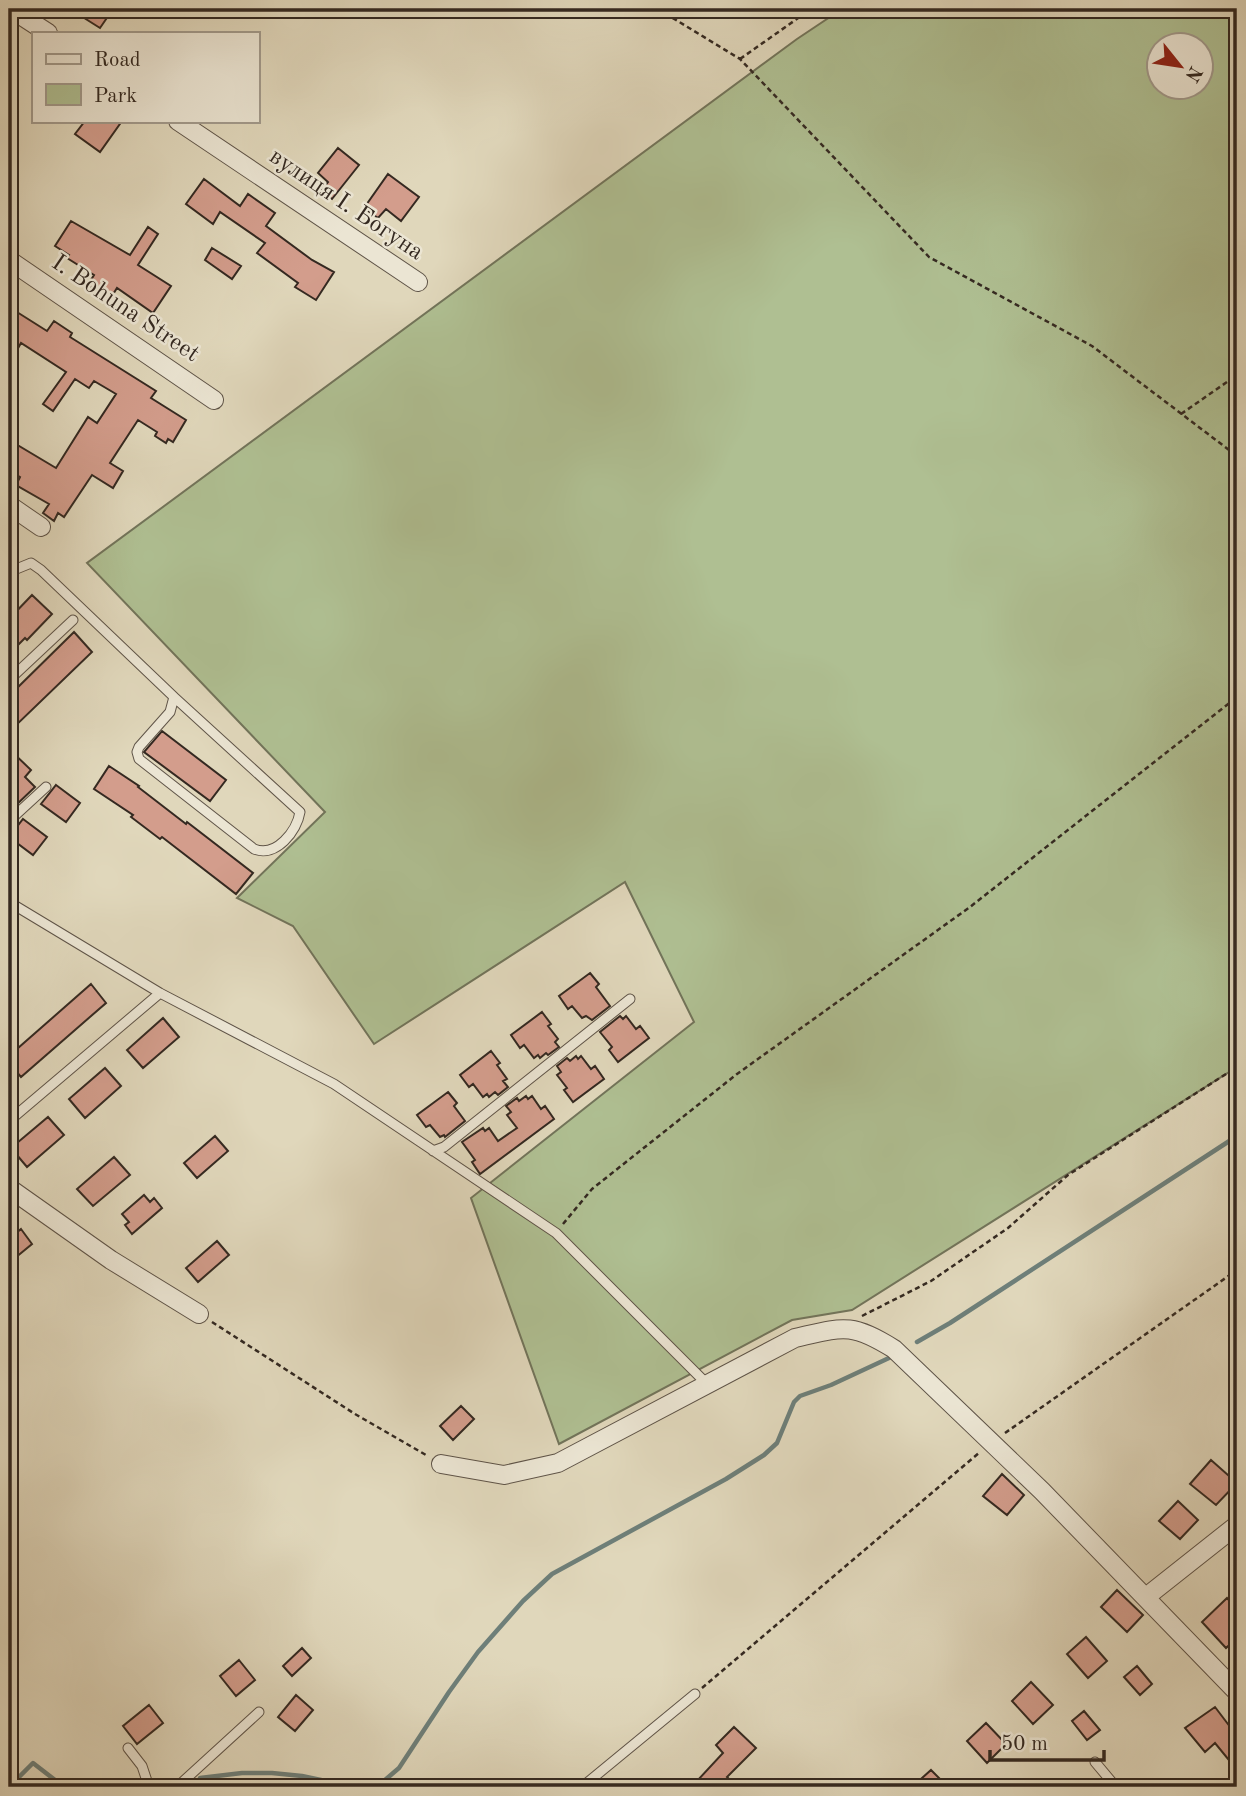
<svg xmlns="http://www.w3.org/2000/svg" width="1246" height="1796" font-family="'Old Standard TT',serif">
  <rect width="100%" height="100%" fill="#e0d7bb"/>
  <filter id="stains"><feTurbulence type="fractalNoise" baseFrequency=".00286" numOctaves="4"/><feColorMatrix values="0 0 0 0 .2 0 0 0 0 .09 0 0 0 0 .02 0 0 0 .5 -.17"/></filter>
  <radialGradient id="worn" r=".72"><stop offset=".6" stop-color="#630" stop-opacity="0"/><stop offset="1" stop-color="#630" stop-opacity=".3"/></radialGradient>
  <path fill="#afbf92" stroke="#72745a" stroke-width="2" fill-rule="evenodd" d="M 842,9 L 1237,9 L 1237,1067 L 852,1310 L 792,1320 L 559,1444 L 471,1198 L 694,1022 L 625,882 L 374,1044 L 293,926 L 237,898 L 325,812 L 87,563 L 797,39 ZM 1158,46 L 1200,46 L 1200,88 L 1158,88 Z"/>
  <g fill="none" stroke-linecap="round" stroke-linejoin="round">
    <path stroke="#6e7f79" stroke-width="4.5" d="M 917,1342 L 950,1323 L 1237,1136
      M 200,1778 L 242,1773 L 272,1773 L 302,1776 L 340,1784 L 366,1785 L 385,1780 L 399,1768 L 449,1692 L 478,1652 L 523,1601 L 552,1574 L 726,1479 L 764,1455 L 777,1443 L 794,1402 L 800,1396 L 831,1385 L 889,1358
      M 9,1787 L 33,1763 L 64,1787
      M 161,1787 L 172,1785"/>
  </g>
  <path fill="#d39d8c" stroke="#342921" stroke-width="2" d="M 70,9 L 113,9 L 100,28 Z
    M 85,121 L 122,121 L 100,152 L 75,134 Z
    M 338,148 L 359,165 L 332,199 L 321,191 L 328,182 L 318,173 Z
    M 388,174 L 419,197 L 401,221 L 386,209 L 378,218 L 364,208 Z
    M 204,179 L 240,206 L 248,194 L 275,213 L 266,226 L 312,260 L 334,272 L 316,300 L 295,287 L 298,283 L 257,253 L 265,243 L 220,212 L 213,224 L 186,204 Z
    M 71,221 L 130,255 L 148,227 L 158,234 L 138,265 L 171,286 L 153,313 L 117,288 L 110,299 L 88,285 L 94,275 L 67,258 L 69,255 L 55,246 Z
    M 212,248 L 241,266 L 232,279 L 205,260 Z
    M 9,307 L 47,331 L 54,321 L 72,333 L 70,337 L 156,391 L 151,398 L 186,420 L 173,442 L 168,439 L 166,443 L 155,436 L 157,432 L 138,420 L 110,463 L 123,471 L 113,488 L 92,475 L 64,517 L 58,513 L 54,521 L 43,513 L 49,504 L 16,485 L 20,477 L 9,470 L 9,440 L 56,468 L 88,417 L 97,423 L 116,394 L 94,381 L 89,388 L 75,379 L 53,411 L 43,404 L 66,372 L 21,343 L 9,364 Z
    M 32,595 L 52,614 L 27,640 L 25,638 L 9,654 L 9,619 Z
    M 74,632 L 92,652 L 9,732 L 9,696 Z
    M 162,731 L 226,780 L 210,801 L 144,752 Z
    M 9,749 L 31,770 L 25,777 L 35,787 L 14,807 L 9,801 Z
    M 109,766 L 139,786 L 138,787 L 186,824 L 187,822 L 253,873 L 236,894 L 162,837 L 160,839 L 131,817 L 133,815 L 94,789 Z
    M 56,785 L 80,803 L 66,822 L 41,804 Z
    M 23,819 L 47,837 L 33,855 L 9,837 Z
    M 590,973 L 599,984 L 596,987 L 610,1006 L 592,1020 L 586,1016 L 582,1018 L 572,1006 L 568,1009 L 559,996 Z
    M 91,984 L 106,1003 L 21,1077 L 9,1063 L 9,1056 Z
    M 542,1012 L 551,1024 L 548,1026 L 558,1039 L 555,1042 L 559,1047 L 548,1055 L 546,1053 L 540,1058 L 538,1055 L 534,1058 L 524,1045 L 520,1048 L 511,1035 Z
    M 620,1016 L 623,1019 L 626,1016 L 636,1029 L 640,1026 L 649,1038 L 618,1062 L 609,1050 L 612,1047 L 600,1032 Z
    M 163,1018 L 179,1037 L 143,1068 L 127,1050 Z
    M 491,1051 L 500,1063 L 497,1065 L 507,1079 L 503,1081 L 508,1087 L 498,1095 L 495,1092 L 489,1097 L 487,1094 L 483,1097 L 473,1084 L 469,1087 L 460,1075 Z
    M 576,1056 L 578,1059 L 581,1056 L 591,1069 L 595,1066 L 604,1079 L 573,1102 L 564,1090 L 567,1088 L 557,1075 L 561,1072 L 557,1066 L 567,1058 L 570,1061 Z
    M 105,1068 L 121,1086 L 85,1118 L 69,1099 Z
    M 448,1092 L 457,1103 L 454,1106 L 465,1121 L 445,1137 L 444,1135 L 440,1137 L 430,1125 L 426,1127 L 417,1115 Z
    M 526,1096 L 528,1099 L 532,1096 L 541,1109 L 545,1106 L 554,1119 L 480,1174 L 472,1162 L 475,1160 L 462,1142 L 483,1128 L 485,1131 L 489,1128 L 498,1141 L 517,1128 L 507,1115 L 511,1112 L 506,1106 L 517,1098 L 519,1101 Z
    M 48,1117 L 64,1135 L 27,1167 L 11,1148 Z
    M 215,1136 L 228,1151 L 197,1178 L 184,1163 Z
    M 114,1157 L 130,1175 L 93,1206 L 77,1189 Z
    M 144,1195 L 150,1202 L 154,1198 L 162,1208 L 132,1234 L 125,1225 L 129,1222 L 122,1214 Z
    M 21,1229 L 32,1244 L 9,1263 L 9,1239 Z
    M 217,1241 L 229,1255 L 198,1282 L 186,1268 Z
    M 461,1406 L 474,1419 L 453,1440 L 440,1426 Z
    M 1211,1460 L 1237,1483 L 1216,1505 L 1190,1484 Z
    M 1002,1474 L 1024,1495 L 1007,1515 L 983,1496 Z
    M 1178,1501 L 1198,1520 L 1180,1539 L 1159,1521 Z
    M 1117,1590 L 1143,1615 L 1127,1632 L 1101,1607 Z
    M 1227,1598 L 1237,1609 L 1237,1638 L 1226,1648 L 1202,1622 Z
    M 1086,1637 L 1107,1661 L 1088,1678 L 1067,1654 Z
    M 302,1648 L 311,1658 L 292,1676 L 283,1666 Z
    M 239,1660 L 255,1680 L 236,1696 L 220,1676 Z
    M 1137,1666 L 1152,1684 L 1140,1695 L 1124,1677 Z
    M 1031,1682 L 1053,1705 L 1033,1724 L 1012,1701 Z
    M 296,1695 L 313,1710 L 295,1731 L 278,1717 Z
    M 149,1705 L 163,1723 L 137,1744 L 123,1726 Z
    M 1215,1707 L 1237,1736 L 1237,1770 L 1215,1743 L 1205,1752 L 1185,1728 Z
    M 1084,1711 L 1100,1730 L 1087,1740 L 1072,1721 Z
    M 986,1723 L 1006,1744 L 987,1763 L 967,1741 Z
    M 734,1727 L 756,1748 L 727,1777 L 737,1787 L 704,1787 L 697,1781 L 723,1753 L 716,1745 Z
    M 931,1770 L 948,1787 L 912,1787 Z"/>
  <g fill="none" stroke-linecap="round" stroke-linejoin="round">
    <g stroke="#5f5448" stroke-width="11">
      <path id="lane" d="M 9,572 L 31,563 L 41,570 L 174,697 L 170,712 L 139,747 L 137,752 L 139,759 L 254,849 C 276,858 297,831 300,812 L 174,697
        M 9,680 L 73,620
        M 9,821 L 46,787
        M 9,902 L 160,993 L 334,1084 L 556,1233 L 707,1384
        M 9,1121 L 160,993
        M 433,1151 L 444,1147 L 630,999
        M 128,1748 L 142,1766 L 149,1787
        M 1095,1762 L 1116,1787
        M 177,1787 L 259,1712
        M 582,1787 L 695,1694"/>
    </g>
    <g stroke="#5f5448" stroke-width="20">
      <path id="street" d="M 11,9 L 48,33
        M 178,121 L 418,282
        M 9,260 L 214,400
        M 9,505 L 41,527
        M 9,1188 L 111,1260 L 199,1314
        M 441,1464 L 504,1475 L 558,1463 L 795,1338 C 843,1327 851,1322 894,1349 L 1042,1491 L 1237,1692
        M 1146,1597 L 1237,1525"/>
    </g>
    <path stroke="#342921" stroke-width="2.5" stroke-dasharray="5 3.5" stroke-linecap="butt" d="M 658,9 L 740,59 L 929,257 L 1092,346 L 1237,456
      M 740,59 L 811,9
      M 1181,414 L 1237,375
      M 563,1224 L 592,1189 L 737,1074 L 970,907 L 1237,697
      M 862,1316 L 931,1281 L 1008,1228 L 1068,1175 L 1237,1067
      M 212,1322 L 355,1414 L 426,1455
      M 1005,1433 L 1237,1270
      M 702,1688 L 980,1452"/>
    <use href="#lane" stroke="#ebe5d3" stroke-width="9"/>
    <use href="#street" stroke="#ebe5d3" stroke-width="18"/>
  </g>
  <g text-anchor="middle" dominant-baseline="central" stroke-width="5" stroke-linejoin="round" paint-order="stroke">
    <g font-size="24" fill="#342921" stroke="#ebe5d3">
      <text transform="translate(346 205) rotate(34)">вулиця І. Богуна</text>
      <text transform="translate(125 309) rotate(34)">I. Bohuna Street</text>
    </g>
  </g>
  <rect width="1246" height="1796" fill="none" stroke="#e0d7bb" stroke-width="35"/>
  <rect x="10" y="10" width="1225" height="1775" fill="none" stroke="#342921" stroke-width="3.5"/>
  <rect x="18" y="18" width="1211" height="1761" fill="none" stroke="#342921" stroke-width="2"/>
  <rect x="32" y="32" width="228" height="91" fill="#ebe5d3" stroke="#a29a8c" stroke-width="2"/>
  <rect x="46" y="54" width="35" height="10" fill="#ebe5d3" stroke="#a29a8c" stroke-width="2"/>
  <text x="94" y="66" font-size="21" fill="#342921">Road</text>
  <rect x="46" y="84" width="35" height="21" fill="#afbf92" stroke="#a29a8c" stroke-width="2"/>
  <text x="94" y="102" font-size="21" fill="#342921">Park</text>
  <g transform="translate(1180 66) rotate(120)"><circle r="33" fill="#ebe5d3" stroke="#a29a8c" stroke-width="2"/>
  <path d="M0-5L12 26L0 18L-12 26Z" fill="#8f2418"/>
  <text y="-10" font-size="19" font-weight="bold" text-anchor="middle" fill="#342921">N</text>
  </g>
  <path d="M990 1750v10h114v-10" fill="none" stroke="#342921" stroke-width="3.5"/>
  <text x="1001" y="1750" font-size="21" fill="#342921" stroke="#ebe5d3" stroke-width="5" paint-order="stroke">50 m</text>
  <rect width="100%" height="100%" filter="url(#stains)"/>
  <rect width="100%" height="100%" fill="url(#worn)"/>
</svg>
